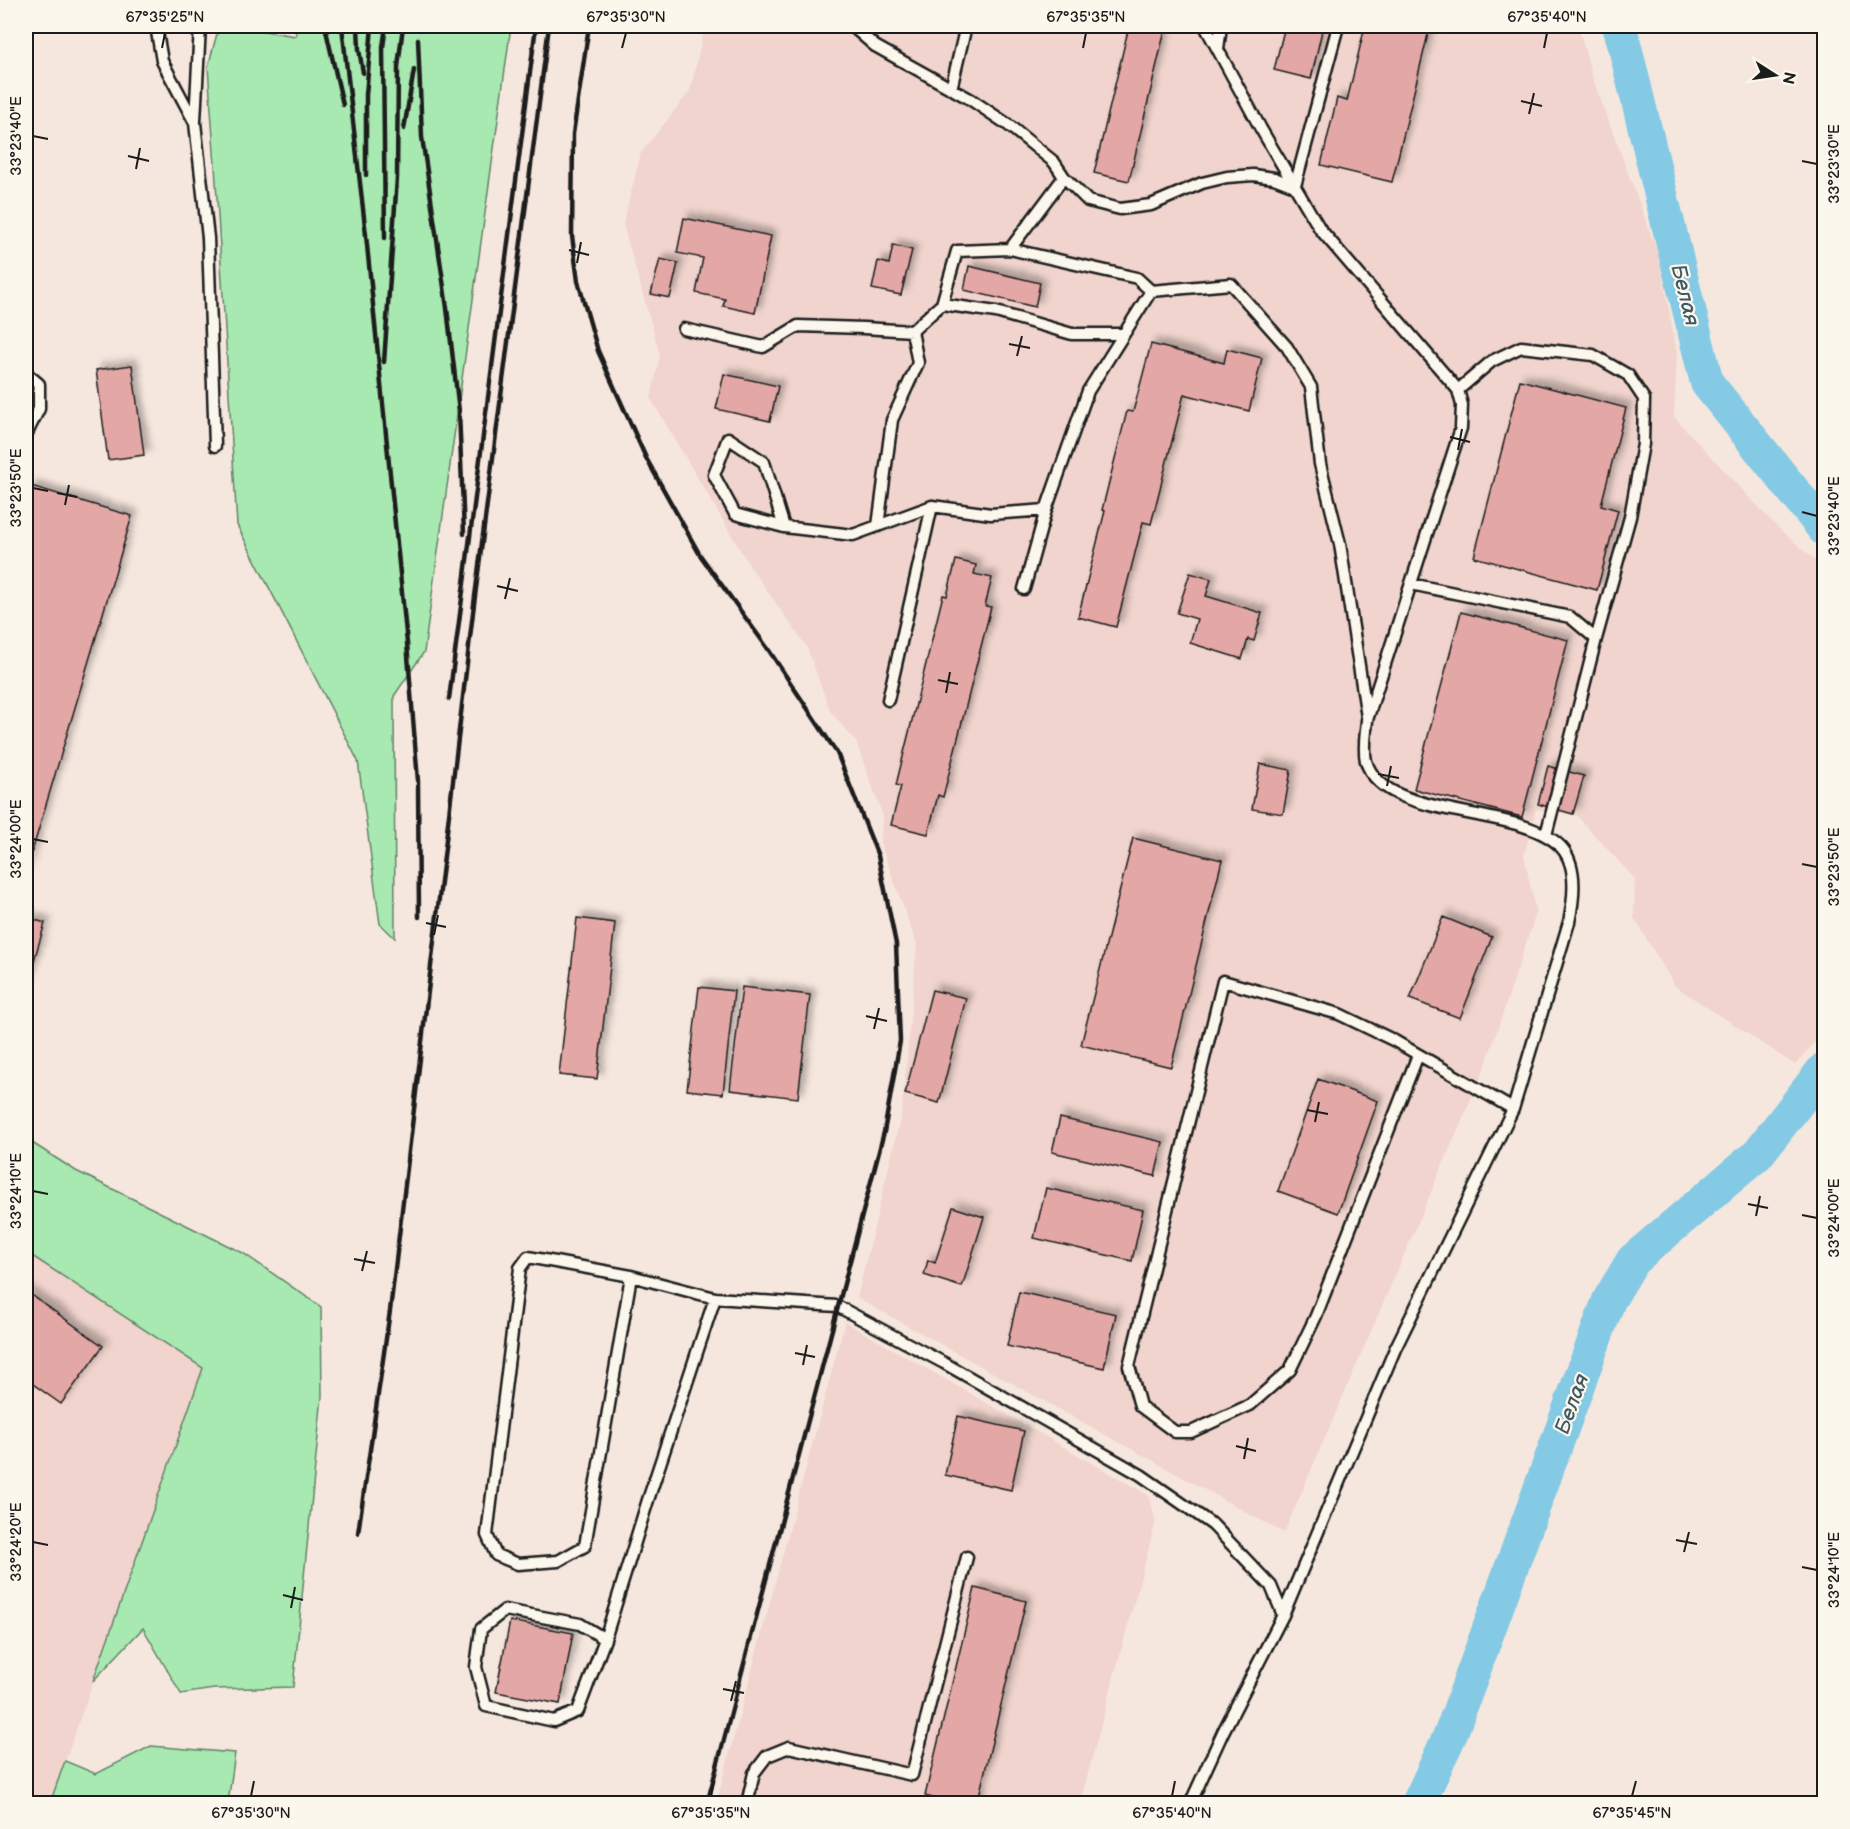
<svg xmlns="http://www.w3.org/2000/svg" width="1850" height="1829" font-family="'Balsamiq Sans',sans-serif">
  <defs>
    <filter id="shadow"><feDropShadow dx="5.5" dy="-5.5" stdDeviation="3" flood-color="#0004"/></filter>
  </defs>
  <rect width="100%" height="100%" fill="#f6e7de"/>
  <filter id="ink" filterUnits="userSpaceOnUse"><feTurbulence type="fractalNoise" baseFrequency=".0167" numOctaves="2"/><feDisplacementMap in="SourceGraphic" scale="12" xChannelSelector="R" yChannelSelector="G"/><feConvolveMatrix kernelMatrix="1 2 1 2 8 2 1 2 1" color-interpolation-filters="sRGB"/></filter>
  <g filter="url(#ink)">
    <path fill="#f0d4cd" d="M 705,26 L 1578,26 L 1593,79 L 1659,256 L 1677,353 L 1674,417 L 1777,527 L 1824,568 L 1824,1031 L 1795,1065 L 1675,986 L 1634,918 L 1635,879 L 1576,815 L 1536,809 L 1524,855 L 1536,913 L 1485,1067 L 1284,1533 L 857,1298 L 902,1112 L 917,945 L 880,842 L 883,816 L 856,742 L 830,711 L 807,647 L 751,568 L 651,399 L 660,355 L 623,224 L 641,153 L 690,91 Z
      M 26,1252 L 204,1368 L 50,1804 L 26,1803 Z
      M 845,1322 L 1148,1495 L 1156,1521 L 1080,1803 L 716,1804 Z"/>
    <path fill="#a8e9b1" stroke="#628266" stroke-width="1.5" d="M 219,26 L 232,26 L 296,36 L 295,26 L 511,26 L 424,652 L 394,696 L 395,938 L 380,924 L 358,761 L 237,525 L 215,166 L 208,67 Z
      M 26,1139 L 76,1171 L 243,1253 L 321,1307 L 322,1396 L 293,1687 L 214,1689 L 181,1694 L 143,1628 L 93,1681 L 203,1368 L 26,1252 Z
      M 151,1746 L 235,1753 L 228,1803 L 50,1803 L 65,1761 L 96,1774 Z"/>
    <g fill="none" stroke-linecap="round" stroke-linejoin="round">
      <path stroke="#84cae5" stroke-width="34" d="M 1619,26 L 1623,39 L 1707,383 L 1824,529
        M 1418,1804 L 1451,1733 L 1609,1300 L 1633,1260 L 1757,1155 L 1824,1069"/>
    </g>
    <path fill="#e3a8a6" stroke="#1c1c1c" stroke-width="1.5" filter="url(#shadow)" d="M 1129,26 L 1166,26 L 1129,181 L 1094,173 Z
      M 1285,26 L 1323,26 L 1311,79 L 1274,70 Z
      M 1365,26 L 1430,26 L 1392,182 L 1321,165 L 1337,98 L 1347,101 Z
      M 684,218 L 771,236 L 755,313 L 723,306 L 725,299 L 696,293 L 703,258 L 677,253 Z
      M 893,245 L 912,250 L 901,295 L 872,289 L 878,261 L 889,264 Z
      M 660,259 L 678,263 L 670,298 L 651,294 Z
      M 969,266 L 1040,283 L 1035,307 L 964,290 Z
      M 1151,344 L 1224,363 L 1227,349 L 1262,358 L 1249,411 L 1184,394 L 1151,524 L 1143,522 L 1116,627 L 1078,617 L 1105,511 L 1102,510 L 1127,411 L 1133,412 Z
      M 132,365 L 144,455 L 108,460 L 96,370 Z
      M 724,374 L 778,386 L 770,421 L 716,409 Z
      M 1520,380 L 1626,408 L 1601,505 L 1618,510 L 1597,590 L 1474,557 Z
      M 31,486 L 132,516 L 26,872 L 26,503 Z
      M 956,560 L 976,565 L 974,574 L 992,578 L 985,606 L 991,607 L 943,797 L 938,795 L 928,834 L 891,825 L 901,786 L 896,785 L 943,595 L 947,596 Z
      M 1190,573 L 1211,579 L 1206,596 L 1262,613 L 1254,641 L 1248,639 L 1242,659 L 1190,643 L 1197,619 L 1177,613 Z
      M 1461,612 L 1568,640 L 1522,817 L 1414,789 Z
      M 1260,764 L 1291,770 L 1283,814 L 1252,809 Z
      M 1548,766 L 1584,776 L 1573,814 L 1538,804 Z
      M 1133,838 L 1222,860 L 1171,1067 L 1081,1045 Z
      M 26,917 L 45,923 L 26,988 Z
      M 1443,917 L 1492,937 L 1460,1018 L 1410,999 Z
      M 577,918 L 615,923 L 597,1079 L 559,1075 Z
      M 699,987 L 734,991 L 723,1094 L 687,1090 Z
      M 742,987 L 810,995 L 798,1098 L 730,1090 Z
      M 932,990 L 966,998 L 939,1103 L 905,1094 Z
      M 1318,1079 L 1378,1101 L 1338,1213 L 1278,1191 Z
      M 1060,1118 L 1163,1142 L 1155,1176 L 1052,1152 Z
      M 1046,1188 L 1143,1210 L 1132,1261 L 1034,1238 Z
      M 953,1207 L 984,1217 L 962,1287 L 924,1275 L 928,1260 L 935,1263 Z
      M 26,1291 L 103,1346 L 61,1404 L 26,1379 Z
      M 1019,1292 L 1116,1314 L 1104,1368 L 1007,1346 Z
      M 958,1416 L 1024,1431 L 1011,1490 L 945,1475 Z
      M 975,1588 L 1026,1601 L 977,1804 L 955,1804 L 925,1796 Z
      M 510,1621 L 573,1633 L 560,1704 L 496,1692 Z"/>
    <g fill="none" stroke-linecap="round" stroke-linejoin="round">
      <g stroke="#1c1c1c" stroke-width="15">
        <path id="lane" d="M 156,26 L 162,61 L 195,123 L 208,238 L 215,446
          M 852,26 L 875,46 L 970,99 L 1007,124 L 1054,162 L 1064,177 L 1088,201 L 1120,209 L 1151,205 L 1202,183 L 1227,177 L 1253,175 L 1274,178 L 1295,186
          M 1218,49 L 1221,26
          M 951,89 L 966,26
          M 195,121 L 200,26
          M 1295,186 L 1338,26
          M 1010,249 L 1064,177
          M 942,304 L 957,251 L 1010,249 L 1137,278 L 1151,291
          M 684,329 L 763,347 L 798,326 L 864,328 L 912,331 L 942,304 L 996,312 L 1072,334 L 1124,334
          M 26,373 L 39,384 L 39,409 L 26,435
          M 1458,390 L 1492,361 L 1521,347 L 1593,355 L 1628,375 L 1644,399 L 1643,444 L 1630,517 L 1596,639
          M 878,526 L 892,420 L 918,363 L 912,331
          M 784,527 L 764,462 L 728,438 L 714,475 L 735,514 L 784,527 L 853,535 L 932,506 L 991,514 L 1046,510
          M 1411,584 L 1570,617 L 1596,639 L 1546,835
          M 1024,589 L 1046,510 L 1088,391 L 1151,291 L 1231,284 L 1287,347 L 1311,387 L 1320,464 L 1340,544 L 1367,717
          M 888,700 L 932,506
          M 1418,1055 L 1316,1316 L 1290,1370 L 1250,1405 L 1191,1432 L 1175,1432 L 1140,1406 L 1129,1366 L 1223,981 L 1339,1014 L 1393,1040 L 1513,1109
          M 631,1276 L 585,1546 L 558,1561 L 518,1564 L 496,1555 L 487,1535 L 520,1268 L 528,1257 L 631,1276 L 715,1298 L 837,1306 L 944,1363 L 1141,1475 L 1213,1525 L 1271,1586 L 1283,1615
          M 605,1639 L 580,1624 L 505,1610 L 481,1629 L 476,1667 L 486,1706 L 554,1721 L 578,1711 L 605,1639 L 648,1500 L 715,1298
          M 747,1804 L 754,1773 L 767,1756 L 789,1747 L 912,1775 L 967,1557
          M 1190,1804 L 1223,1732 L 1283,1615 L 1395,1349 L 1513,1109 L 1569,922 C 1574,899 1578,865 1561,847 C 1519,803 1383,822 1366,761 C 1363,748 1366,734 1367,720 L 1461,428 L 1462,405 L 1458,390 L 1320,229 L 1261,129 L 1205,26"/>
      </g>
      <use href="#lane" stroke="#fbf7ec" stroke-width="10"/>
      <path stroke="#1c1c1c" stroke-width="4.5" d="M 325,26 L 343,105
        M 342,26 L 366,235 L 407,643 L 418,781 L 419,917
        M 358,26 L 359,49 L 363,73
        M 589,26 L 573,134 L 572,236 L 578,281 L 598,351 L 646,458 L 700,555 L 766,646 L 837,753 L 878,856 L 896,944 L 900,1041 L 884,1132 L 707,1804
        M 418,39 L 422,137 L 447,308 L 459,411 L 464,534
        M 404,129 L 414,70
        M 366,175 L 366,95 L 372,26
        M 385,238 L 383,47 L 386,26
        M 384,362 L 397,178 L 398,67 L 403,26
        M 449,699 L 536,26
        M 358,1533 L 390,1311 L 474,604 L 549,26"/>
    </g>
  </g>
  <path fill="none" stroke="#1c1c1c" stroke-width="2" d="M 162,48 L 165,33M 622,48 L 626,33M 1083,48 L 1086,33M 1544,48 L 1547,33M 1521,101 L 1542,106M 1529,114 L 1534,93M 33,136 L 48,139M 128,156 L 149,161M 1802,161 L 1817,164M 136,169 L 140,148M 569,250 L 589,255M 577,263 L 581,242M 1009,344 L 1030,348M 1017,356 L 1022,336M 1450,437 L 1470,442M 1458,450 L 1462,429M 33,488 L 48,491M 57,493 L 77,497M 65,505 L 69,485M 1802,512 L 1817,516M 497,586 L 518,591M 505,599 L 510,578M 938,680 L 958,684M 946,693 L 950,672M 1378,774 L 1399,778M 1387,786 L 1391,766M 33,839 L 48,842M 1802,864 L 1817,867M 426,923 L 446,927M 434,935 L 438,915M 866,1016 L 887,1021M 874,1029 L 879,1008M 1307,1110 L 1328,1114M 1315,1122 L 1319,1102M 33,1191 L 48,1194M 1748,1204 L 1768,1208M 1802,1215 L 1817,1218M 1756,1216 L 1760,1196M 354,1259 L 375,1263M 362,1271 L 367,1251M 795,1353 L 815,1357M 803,1365 L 807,1345M 1236,1446 L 1256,1451M 1244,1459 L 1248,1438M 1676,1540 L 1697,1544M 33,1542 L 48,1545M 1684,1552 L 1689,1532M 1802,1567 L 1817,1570M 283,1595 L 303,1600M 291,1608 L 295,1587M 723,1689 L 744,1693M 731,1701 L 736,1681M 251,1796 L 254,1781M 711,1796 L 714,1781M 1172,1796 L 1175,1781M 1632,1796 L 1636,1781"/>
  <g text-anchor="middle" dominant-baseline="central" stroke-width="4.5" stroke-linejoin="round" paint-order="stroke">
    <g font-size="21" font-style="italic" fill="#405962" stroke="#fbf7ec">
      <text transform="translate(1685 295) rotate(76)">Белая</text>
      <text transform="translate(1572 1404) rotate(-70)">Белая</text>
    </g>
  </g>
  <rect width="1850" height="1829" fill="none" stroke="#fbf7ec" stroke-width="66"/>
  <g transform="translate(1775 75) rotate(102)" stroke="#fbf7ec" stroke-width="4.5" paint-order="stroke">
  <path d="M0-4.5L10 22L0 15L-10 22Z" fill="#1c1c1c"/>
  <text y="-9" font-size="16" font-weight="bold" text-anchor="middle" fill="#1c1c1c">N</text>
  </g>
  <rect x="33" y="33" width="1784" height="1763" fill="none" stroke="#1c1c1c" stroke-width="2"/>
  <g font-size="15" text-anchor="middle" fill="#1c1c1c">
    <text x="165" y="22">67°35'25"N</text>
    <text x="626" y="22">67°35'30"N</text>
    <text x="1086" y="22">67°35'35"N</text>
    <text x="1547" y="22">67°35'40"N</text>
    <text transform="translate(16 136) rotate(-90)" y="5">33°23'40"E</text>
    <text transform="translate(1834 164) rotate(-90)" y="5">33°23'30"E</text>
    <text transform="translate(16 488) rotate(-90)" y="5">33°23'50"E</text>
    <text transform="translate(1834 516) rotate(-90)" y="5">33°23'40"E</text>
    <text transform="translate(16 839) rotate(-90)" y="5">33°24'00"E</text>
    <text transform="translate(1834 867) rotate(-90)" y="5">33°23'50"E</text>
    <text transform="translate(16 1191) rotate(-90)" y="5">33°24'10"E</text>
    <text transform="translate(1834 1218) rotate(-90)" y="5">33°24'00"E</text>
    <text transform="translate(16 1542) rotate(-90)" y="5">33°24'20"E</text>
    <text transform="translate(1834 1570) rotate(-90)" y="5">33°24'10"E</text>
    <text x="251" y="1818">67°35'30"N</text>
    <text x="711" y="1818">67°35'35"N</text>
    <text x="1172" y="1818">67°35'40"N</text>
    <text x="1632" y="1818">67°35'45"N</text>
  </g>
</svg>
